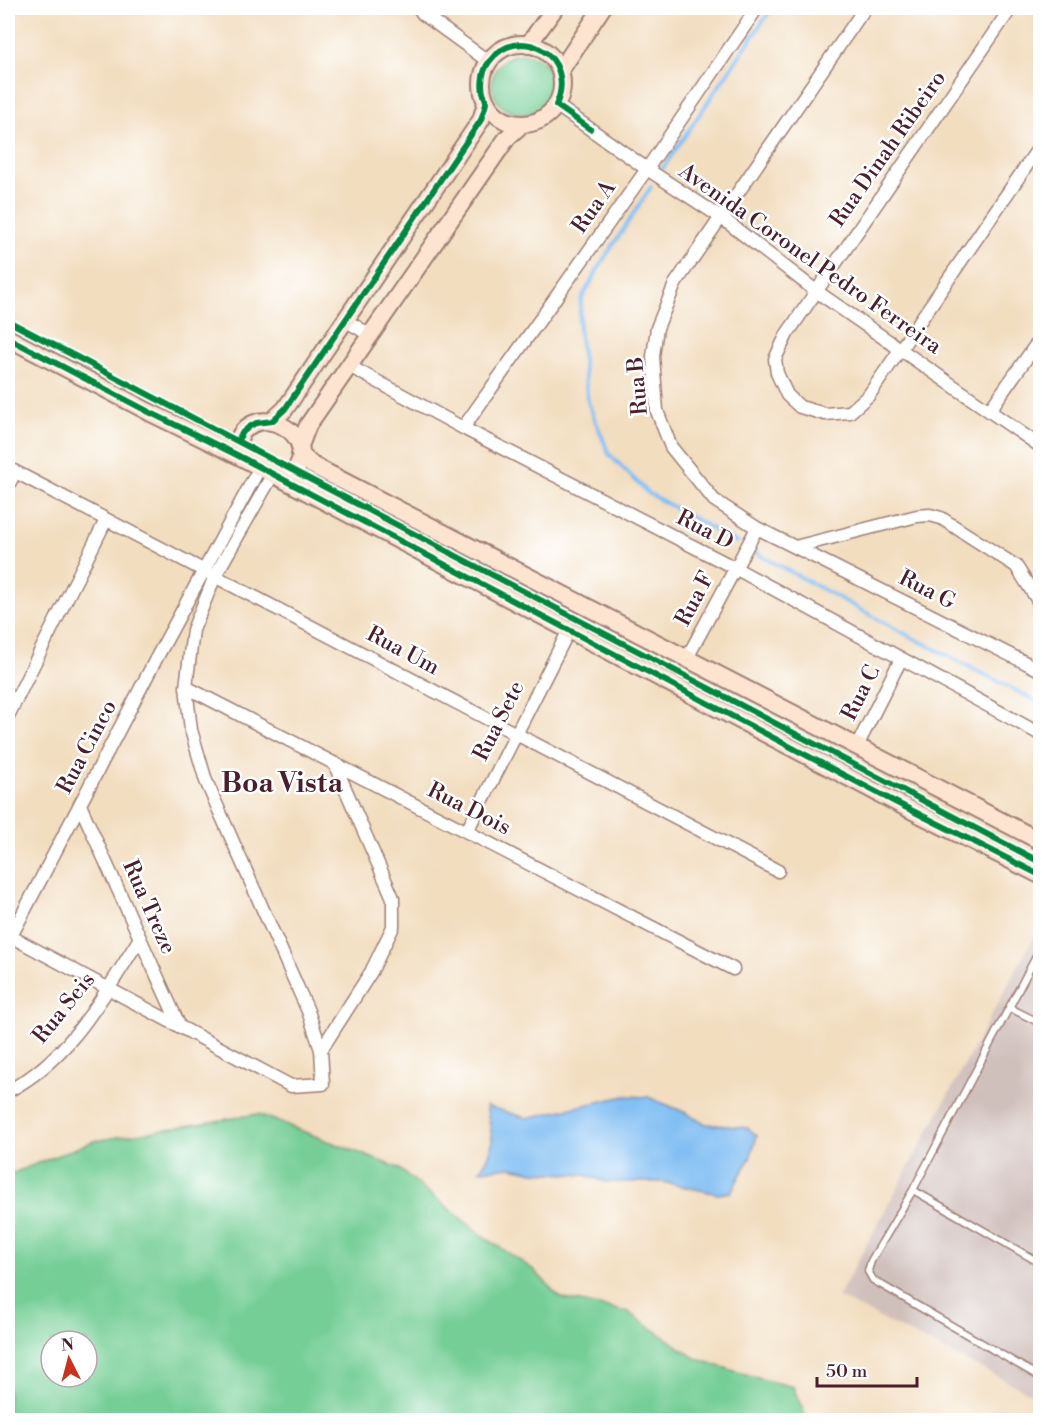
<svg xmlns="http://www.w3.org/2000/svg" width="1048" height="1428" font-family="'Libre Bodoni',serif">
  <rect width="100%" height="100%" fill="#fff"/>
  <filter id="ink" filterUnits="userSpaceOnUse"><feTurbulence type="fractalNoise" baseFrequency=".0167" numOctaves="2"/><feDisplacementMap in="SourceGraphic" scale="12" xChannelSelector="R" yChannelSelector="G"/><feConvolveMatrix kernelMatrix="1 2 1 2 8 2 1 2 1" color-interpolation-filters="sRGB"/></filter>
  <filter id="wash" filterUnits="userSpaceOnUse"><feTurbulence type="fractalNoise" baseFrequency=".008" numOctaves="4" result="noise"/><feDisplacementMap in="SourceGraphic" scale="24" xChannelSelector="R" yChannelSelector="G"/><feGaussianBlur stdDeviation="1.35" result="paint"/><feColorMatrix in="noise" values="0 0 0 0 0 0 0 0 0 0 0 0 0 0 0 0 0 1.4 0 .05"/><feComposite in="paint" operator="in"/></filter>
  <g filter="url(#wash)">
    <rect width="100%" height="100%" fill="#f2ddbf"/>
    <path fill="#d0c0bc" d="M 1040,926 L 1040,1398 L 838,1297 Z"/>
    <path fill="#74ce95" stroke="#5f7660" stroke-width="1.5" fill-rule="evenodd" d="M492 84a30 30 0 1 1 60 0a30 30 0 1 1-60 0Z
      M 258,1114 L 398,1168 L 483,1236 L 534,1270 L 560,1298 L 628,1312 L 695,1358 L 749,1376 L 793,1387 L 807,1420 L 8,1420 L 8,1175 L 94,1141 ZM 51,1341 L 87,1341 L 87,1377 L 51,1377 Z"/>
    <path fill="#80bef3" stroke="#656e8f" stroke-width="1.5" d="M 625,1096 L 648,1097 L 684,1112 L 706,1124 L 748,1128 L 757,1136 L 750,1158 L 731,1192 L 718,1194 L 663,1182 L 606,1182 L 585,1175 L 534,1172 L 511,1167 L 480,1170 C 499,1146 491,1133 486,1106 L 527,1118 Z"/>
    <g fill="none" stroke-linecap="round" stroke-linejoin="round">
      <path stroke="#80bef3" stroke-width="4" d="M 663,168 L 772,8
        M 651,187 L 602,262 L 581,300 L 579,329 L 588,402 L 609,454 L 648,493 L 736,542
        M 756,553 L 896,629 L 1040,703"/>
    </g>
  </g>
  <g filter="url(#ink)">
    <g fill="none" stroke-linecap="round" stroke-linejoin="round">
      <g stroke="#9e7e75" stroke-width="9">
        <path id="lane" d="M 1040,949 L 913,1190 L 871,1261 L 868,1271 L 873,1280 L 1040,1377
          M 1010,1008 L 1040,1023
          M 913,1190 L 1040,1263"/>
      </g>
      <g stroke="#9e7e75" stroke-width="15">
        <path id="street" d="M 419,8 L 423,14 L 489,62
          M 865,8 L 675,284 L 657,328 L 653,356 L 657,411 L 671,447 L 714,500 L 757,528 L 795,547 L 917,516 L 930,515 L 941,518 L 1016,566 L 1040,604
          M 1011,8 L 787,334 L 775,359 L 777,373 L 787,395 L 800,407 L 825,414 L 850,412 L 869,395 L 1040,146
          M 556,105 L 647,169 L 722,218 L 816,291 L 1040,446
          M 345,320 L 370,335
          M 349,366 L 463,428 L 735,568 L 1040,734
          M 989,411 L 1040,339
          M 463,428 L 647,169 L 757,8
          M 8,468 L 778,871
          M 8,486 L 15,472
          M 795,547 L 1040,670
          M 687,658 L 757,528
          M 186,687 L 733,969
          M 8,716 L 106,520
          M 857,746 L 901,659
          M 80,805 L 180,1027
          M 467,831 L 569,630
          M 8,935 L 291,1086 L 323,1084 L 321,1050 L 308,1011 L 206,781 L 191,730 L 186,687 L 193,630 L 215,576 L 273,474
          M 8,942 L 157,657 L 260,467
          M 321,1050 L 371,972 L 393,927 L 393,898 L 334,763
          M 8,1091 C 70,1059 104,995 140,938"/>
      </g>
      <g stroke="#9e7e75" stroke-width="20">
        <path id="secondary" d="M482 84a40 40 0 1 1 80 0a40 40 0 1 1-80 0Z
          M 528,45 L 555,8
          M 560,71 L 602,8
          M 8,338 L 149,412 L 235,454 L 895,802 L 1040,875
          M 272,421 L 285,409 L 481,120 L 486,103
          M 300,446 L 308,425 L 507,138 L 522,124
          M 235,454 C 242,387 337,437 286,480
          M 300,454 L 312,465 L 1040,841"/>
      </g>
      <use href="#lane" stroke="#fff" stroke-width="6"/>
      <use href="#street" stroke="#fff" stroke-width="12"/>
      <use href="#secondary" stroke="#fde4d1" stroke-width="16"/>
      <g stroke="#fff" stroke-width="10">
        <path id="cycleway" d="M 8,321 L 1040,862
          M 8,338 L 149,412 L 235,454 L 895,802 L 1040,875
          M 237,441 L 243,432 L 249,427 L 256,423 L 272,421 L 285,409 L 481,120 C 482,115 486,107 486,102 C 486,99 484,96 483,93 C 481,82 483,70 489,62 C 518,22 578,55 556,105 L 590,129"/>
      </g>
      <use href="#cycleway" stroke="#00873e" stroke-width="6"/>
    </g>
  </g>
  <g text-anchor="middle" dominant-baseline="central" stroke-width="5" stroke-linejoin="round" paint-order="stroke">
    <g font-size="22" fill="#4a1f2b" stroke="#fff">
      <text transform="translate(888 149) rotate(-55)">Rua Dinah Ribeiro</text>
      <text transform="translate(594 207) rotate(-55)">Rua A</text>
      <text transform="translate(810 259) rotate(35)">Avenida Coronel Pedro Ferreira</text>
      <text transform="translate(638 386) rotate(-95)">Rua B</text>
      <text transform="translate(705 530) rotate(27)">Rua D</text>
      <text transform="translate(927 590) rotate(27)">Rua G</text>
      <text transform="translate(695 599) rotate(-62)">Rua F</text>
      <text transform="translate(403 651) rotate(28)">Rua Um</text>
      <text transform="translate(861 693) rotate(-63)">Rua C</text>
      <text transform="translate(499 721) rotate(-63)">Rua Sete</text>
      <text transform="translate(87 747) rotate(-62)">Rua Cinco</text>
      <text transform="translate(469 809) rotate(27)">Rua Dois</text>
      <text transform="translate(149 907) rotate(66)">Rua Treze</text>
      <text transform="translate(64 1008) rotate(-51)">Rua Seis</text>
    </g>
    <g font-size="28" font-weight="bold" fill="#4a1f2b" stroke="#fff">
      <text x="282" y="783">Boa Vista</text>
    </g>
  </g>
  <rect width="1048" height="1428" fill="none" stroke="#fff" stroke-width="30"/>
  <g transform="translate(69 1359) rotate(354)"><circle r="28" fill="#ffffff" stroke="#b7a5aa" stroke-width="1.5"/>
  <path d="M0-4.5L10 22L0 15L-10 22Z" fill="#c8321e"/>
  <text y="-9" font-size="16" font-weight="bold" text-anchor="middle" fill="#4a1f2b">N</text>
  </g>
  <path d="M817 1377v9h100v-9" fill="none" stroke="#4a1f2b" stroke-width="3"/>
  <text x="826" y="1377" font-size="18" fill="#4a1f2b" stroke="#ffffff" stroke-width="4.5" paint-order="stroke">50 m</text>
</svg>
